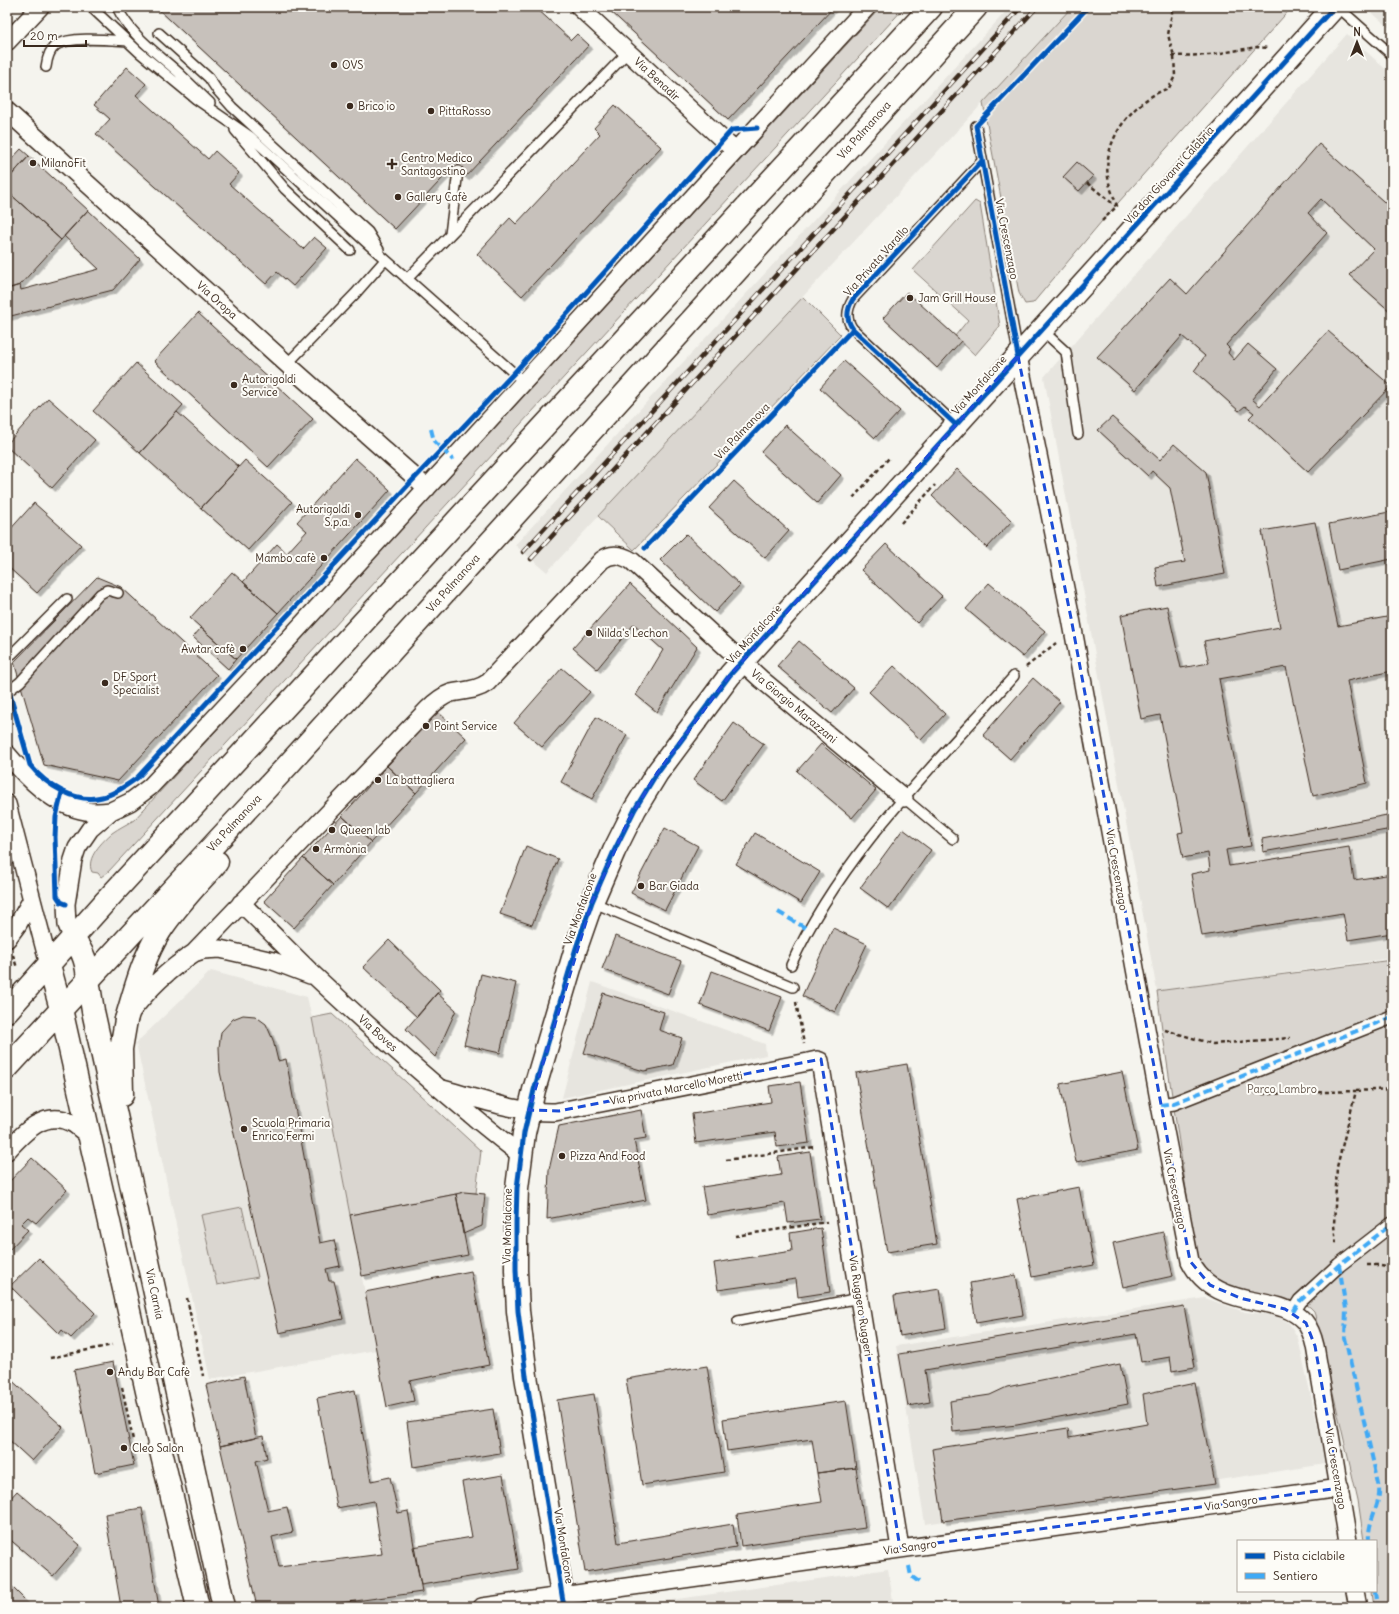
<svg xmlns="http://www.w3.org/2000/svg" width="1399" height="1614" font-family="Delius,sans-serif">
  <defs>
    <filter id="shadow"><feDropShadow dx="3.5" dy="3.5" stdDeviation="0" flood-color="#0004"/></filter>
  </defs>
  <rect width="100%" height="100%" fill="#f5f4ee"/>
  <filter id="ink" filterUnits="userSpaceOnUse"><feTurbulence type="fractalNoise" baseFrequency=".025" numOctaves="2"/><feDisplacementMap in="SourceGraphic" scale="8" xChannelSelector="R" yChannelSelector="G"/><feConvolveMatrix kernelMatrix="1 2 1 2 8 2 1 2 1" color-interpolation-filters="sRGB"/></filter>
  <g filter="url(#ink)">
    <path fill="#e7e5df" d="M 1010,7 L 1072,7 L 547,572 L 515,545 Z
      M 1374,7 L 1392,7 L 1392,30 L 1370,11 Z
      M 1347,34 L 1392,75 L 1392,958 L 1157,991 L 1044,377 Z
      M 211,971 L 307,997 L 312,1018 L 376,1350 L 210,1379 L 136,1043 Z
      M 592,982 L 765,1044 L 766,1055 L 562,1098 Z
      M 1205,1298 L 1245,1312 L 1268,1314 L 1279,1317 L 1289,1323 L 1298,1338 L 1326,1464 L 925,1524 L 896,1346 Z
      M 888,1569 L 894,1607 L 621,1607 L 867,1572 Z"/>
    <path fill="#dad6d0" stroke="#8a8077" d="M 881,7 L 905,7 L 109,871 L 101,877 L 98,873 L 92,872 C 85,858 103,841 112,833 C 119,828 127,824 134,820 Z
      M 1072,7 L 1292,7 L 1102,221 L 1033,303 L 1025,304 L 1019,293 L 983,103 Z
      M 975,201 L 980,204 L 1000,326 L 975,355 L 955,336 L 968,320 L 913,270 Z
      M 803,297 L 841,335 L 634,550 L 598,516 Z
      M 1392,960 L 1392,1607 L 1373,1607 L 1371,1591 L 1376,1591 L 1376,1541 L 1364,1541 L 1358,1500 L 1314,1311 L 1310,1307 L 1300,1301 L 1284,1303 L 1258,1301 L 1206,1272 L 1196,1255 L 1162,1029 L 1157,991 Z
      M 332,1014 L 481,1151 L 476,1193 L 456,1194 L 350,1215 L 312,1018 Z
      M 242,1207 L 258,1277 L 217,1285 L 201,1215 Z"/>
    <path fill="#c7c1bb" stroke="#3b2a1e" filter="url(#shadow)" d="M 156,7 L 535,7 L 571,40 L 577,34 L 589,45 L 465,177 L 454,166 L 395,229 Z
      M 606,7 L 834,7 L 728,120 Z
      M 127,67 L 146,84 L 136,95 L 208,159 L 215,151 L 239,173 L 229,184 L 303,249 L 314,237 L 327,248 L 293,286 L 277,272 L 266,284 L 96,134 L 110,119 L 94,105 Z
      M 615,105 L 661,147 L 522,296 L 477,254 L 510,218 L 516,224 L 600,134 L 594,128 Z
      M 1319,144 L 1392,209 L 1392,313 L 1349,275 L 1374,249 L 1321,199 L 1308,213 L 1327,233 L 1226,345 L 1230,349 L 1228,353 L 1234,360 L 1248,344 L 1277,369 L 1252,399 L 1260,406 L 1328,331 L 1391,386 L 1308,472 L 1249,418 L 1254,413 L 1245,406 L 1239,411 L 1194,371 L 1205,356 L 1182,336 L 1135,390 L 1097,357 L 1170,278 L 1187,294 Z
      M 21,149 L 29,156 L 7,180 L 7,164 Z
      M 29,156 L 88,210 L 61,240 L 7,191 L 7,180 Z
      M 1077,162 L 1093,176 L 1079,191 L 1063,177 Z
      M 7,191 L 61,240 L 20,285 L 7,289 Z
      M 88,210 L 140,259 L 113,290 L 7,317 L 7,289 L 20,285 L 21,290 L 99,269 L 64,236 Z
      M 907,292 L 961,341 L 937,368 L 883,318 Z
      M 198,313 L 313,419 L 268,467 L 154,361 Z
      M 844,361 L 900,411 L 875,438 L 820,388 Z
      M 136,363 L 183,405 L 140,453 L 93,411 Z
      M 48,398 L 95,440 L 52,488 L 7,447 L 7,444 Z
      M 177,412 L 239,467 L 201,508 L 140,453 Z
      M 1112,417 L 1160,460 L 1174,444 L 1206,472 L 1225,574 L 1158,587 L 1155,567 L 1185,562 L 1170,488 L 1152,471 L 1148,476 L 1098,430 Z
      M 785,425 L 841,475 L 817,503 L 761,452 Z
      M 355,458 L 390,490 L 278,613 L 243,582 L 277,544 L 287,553 L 307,531 L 297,522 Z
      M 245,460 L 292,502 L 248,550 L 201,508 Z
      M 957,469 L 1012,521 L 987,548 L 932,496 Z
      M 734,481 L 789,531 L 765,558 L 709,508 Z
      M 34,503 L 81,545 L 37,593 L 7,566 L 7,533 Z
      M 1389,512 L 1392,526 L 1392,559 L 1338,570 L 1329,524 Z
      M 1315,522 L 1338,626 L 1392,616 L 1392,671 L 1347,681 L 1367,783 L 1313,796 L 1286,667 L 1219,679 L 1251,846 L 1226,850 L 1229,866 L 1349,847 L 1354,880 L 1392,874 L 1392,933 L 1348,940 L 1343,913 L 1202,936 L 1191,874 L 1210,870 L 1208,853 L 1183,858 L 1178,833 L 1183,832 L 1160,715 L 1141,719 L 1121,615 L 1167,606 L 1181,668 L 1209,663 L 1204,641 L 1280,627 L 1262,531 Z
      M 686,534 L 740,585 L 715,612 L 660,560 Z
      M 886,544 L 942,596 L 917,623 L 861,570 Z
      M 232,572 L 278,613 L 236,659 L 190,618 Z
      M 97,577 L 121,587 L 217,675 L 118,781 L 44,765 L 14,662 Z
      M 989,583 L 1045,631 L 1023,657 L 966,609 Z
      M 630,584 L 697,647 L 657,712 L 636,695 L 663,650 L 634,624 L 597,669 L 573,648 Z
      M 201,628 L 236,659 L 228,669 L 193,637 Z
      M 799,641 L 854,688 L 832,713 L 777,666 Z
      M 894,666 L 945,714 L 921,740 L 869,692 Z
      M 562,668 L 590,692 L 542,747 L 514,723 Z
      M 1033,678 L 1060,702 L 1010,759 L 983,735 Z
      M 437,711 L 466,738 L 416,793 L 387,766 Z
      M 596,717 L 627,735 L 592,799 L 561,782 Z
      M 734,723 L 764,744 L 722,801 L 693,780 Z
      M 821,744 L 876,790 L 852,818 L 797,771 Z
      M 387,766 L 416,793 L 371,842 L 342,816 Z
      M 1392,814 L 1392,829 L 1263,852 L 1262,839 Z
      M 342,816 L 371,842 L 333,885 L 303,858 Z
      M 665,828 L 698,846 L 665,910 L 631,893 Z
      M 903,829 L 931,850 L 889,909 L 860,888 Z
      M 755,833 L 820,872 L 801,903 L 736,864 Z
      M 526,846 L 558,859 L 532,925 L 500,914 Z
      M 303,858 L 333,885 L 294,928 L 264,901 Z
      M 833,928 L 867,944 L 835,1012 L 802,996 Z
      M 615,936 L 681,961 L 668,994 L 602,969 Z
      M 389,940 L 440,990 L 417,1017 L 363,967 Z
      M 712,971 L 782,997 L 769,1031 L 700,1005 Z
      M 481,974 L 516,983 L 500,1053 L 464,1045 Z
      M 437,993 L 456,1010 L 435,1057 L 406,1029 Z
      M 603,993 L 664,1012 L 659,1030 L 682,1038 L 673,1065 L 644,1071 L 584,1053 Z
      M 243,1015 L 255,1016 L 266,1024 L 273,1040 L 278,1061 L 286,1059 L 320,1243 L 334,1240 L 340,1266 L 326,1269 L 329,1281 L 334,1281 L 343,1319 L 279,1333 L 220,1072 L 219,1047 L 221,1032 L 233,1019 Z
      M 907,1064 L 937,1244 L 887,1252 L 856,1073 Z
      M 1122,1072 L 1138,1150 L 1076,1162 L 1060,1084 Z
      M 800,1082 L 809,1143 L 777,1147 L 775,1132 L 696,1143 L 692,1114 L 771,1102 L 769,1086 Z
      M 641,1110 L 646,1138 L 634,1140 L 646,1200 L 547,1219 L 549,1170 L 559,1126 Z
      M 810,1152 L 820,1219 L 788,1223 L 785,1203 L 707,1215 L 702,1187 L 781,1175 L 778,1157 Z
      M 32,1158 L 67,1190 L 36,1223 L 28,1217 L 21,1224 L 28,1230 L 8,1251 L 7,1249 L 7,1198 L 9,1196 L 7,1194 L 7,1184 Z
      M 1079,1187 L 1094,1265 L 1032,1277 L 1017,1199 Z
      M 464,1192 L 485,1194 L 482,1226 L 463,1234 L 456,1194 Z
      M 456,1194 L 468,1255 L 362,1276 L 350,1215 Z
      M 821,1228 L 830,1292 L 798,1297 L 796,1279 L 718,1290 L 714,1263 L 792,1251 L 790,1233 Z
      M 1163,1232 L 1173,1276 L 1123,1287 L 1113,1243 Z
      M 39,1258 L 95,1313 L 71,1338 L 62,1330 L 59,1334 L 10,1286 Z
      M 471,1271 L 489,1365 L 410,1381 L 414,1401 L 387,1407 L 365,1292 Z
      M 1016,1275 L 1023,1315 L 976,1323 L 970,1283 Z
      M 940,1289 L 946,1328 L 900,1336 L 894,1296 Z
      M 1184,1306 L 1195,1367 L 1172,1371 L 1170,1357 L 1141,1362 L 1136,1334 L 925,1370 L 930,1402 L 908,1406 L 899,1354 Z
      M 113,1362 L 134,1465 L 95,1473 L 74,1370 Z
      M 1120,1364 L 1128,1404 L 1017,1425 L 953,1432 L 950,1401 L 990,1395 L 1007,1387 Z
      M 707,1366 L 724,1472 L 642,1485 L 626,1379 Z
      M 7,1376 L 63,1427 L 32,1461 L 7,1438 Z
      M 244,1376 L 256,1438 L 220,1446 L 206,1385 Z
      M 1195,1383 L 1215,1484 L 943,1521 L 932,1449 L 1068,1428 L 1069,1438 L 1147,1424 L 1143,1394 Z
      M 355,1390 L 371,1481 L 390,1477 L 398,1513 L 408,1511 L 422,1592 L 311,1607 L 257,1607 L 220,1446 L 263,1436 L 267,1458 L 256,1461 L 268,1511 L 287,1507 L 293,1532 L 272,1537 L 279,1567 L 382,1554 L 374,1501 L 337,1508 L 317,1398 Z
      M 594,1394 L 618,1543 L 733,1524 L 736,1547 L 585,1572 L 557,1400 Z
      M 846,1401 L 856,1468 L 817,1473 L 812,1439 L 727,1451 L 723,1419 Z
      M 493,1409 L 500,1453 L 413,1467 L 407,1422 Z
      M 856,1468 L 865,1528 L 741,1546 L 737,1515 L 822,1502 L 817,1473 Z
      M 503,1475 L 519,1569 L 421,1585 L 413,1547 L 472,1537 L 462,1482 Z
      M 17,1491 L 80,1545 L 53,1576 L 7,1537 L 7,1502 Z
      M 142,1508 L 159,1607 L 121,1607 L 105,1514 Z
      M 7,1582 L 29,1604 L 26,1607 L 7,1607 Z"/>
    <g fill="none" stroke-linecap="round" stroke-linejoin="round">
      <g stroke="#3b2a1e" stroke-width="12">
        <path id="service" d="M 91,7 L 139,52 L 196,99 L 251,137 L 368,244 L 524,382
          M 117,7 C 130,35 157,53 179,73 C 189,83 200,93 210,103
          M 1338,7 L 1392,55
          M 159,33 L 209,78 L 217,90 L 232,107 L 368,232 L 379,250
          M 46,67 C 47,59 49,50 56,45 C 71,36 110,40 127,41
          M 976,126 L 1018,353
          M 235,130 L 285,189 L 350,250
          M 450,234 L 458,171
          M 407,279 L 628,52
          M 1042,330 L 1066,352 L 1078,434
          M 287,364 L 355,294 L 385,260
          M 956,425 L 853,329 C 845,319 847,309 853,299 L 982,161
          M 7,656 L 12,654 L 67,599
          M 7,692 L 20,682 L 100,594 L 107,590 L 118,593
          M 904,798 L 953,839
          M 592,902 L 793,987
          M 791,965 C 841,854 934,766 1014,676
          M 738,1321 L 860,1298"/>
      </g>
      <g stroke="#3b2a1e" stroke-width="16">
        <path id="pedestrian" d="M 1160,1105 L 1174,1103 L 1207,1090 L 1392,1017
          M 1293,1312 L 1300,1301 L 1339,1265 L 1392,1224"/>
      </g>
      <g stroke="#3b2a1e" stroke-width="20">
        <path id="minor" d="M 579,7 L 735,151
          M 7,42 L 40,7
          M 7,111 L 287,364 L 427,488
          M 1018,356 L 1071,618 L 1160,1105 L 1190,1261 C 1204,1289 1230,1297 1259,1302 C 1274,1305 1292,1308 1304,1321 C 1310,1328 1313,1337 1315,1346 L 1348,1541
          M 7,754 C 27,778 54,806 86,811 C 94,813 103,812 111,811
          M 7,804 L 49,965
          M 241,903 C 267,928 291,953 317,978 C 382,1039 450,1100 521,1155
          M 7,939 L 18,924 L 31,901
          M 73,939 L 67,925 L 66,904 L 73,860 L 77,848 L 90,829 L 111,811 L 130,802 L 150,787 L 284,644 L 867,7
          M 194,953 L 203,950 L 220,949 L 273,961 L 310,975
          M 131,1012 C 149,988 169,969 194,953 L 428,709 C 435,702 442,696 451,693 C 464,690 476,691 487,683 L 602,560 C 612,552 622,555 632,561 L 761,679 L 904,798
          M 439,1088 C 476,1098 516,1113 555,1112 L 808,1062 L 817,1060 L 820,1061 L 900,1548
          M 7,1151 C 24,1132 45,1109 72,1123 C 78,1126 83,1132 89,1136
          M 1355,1591 L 1358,1607
          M 482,1607 L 1340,1488"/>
      </g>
      <g stroke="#3b2a1e" stroke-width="25">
        <path id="tertiary" d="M 88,980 L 93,1011 L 224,1607
          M 61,1009 L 151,1409 L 198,1607
          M 122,1095 L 121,1049 L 126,1020
          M 562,1595 L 526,1376 L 518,1311 L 516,1270 L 516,1222 L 517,1188 L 524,1133 L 534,1090 L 576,948 L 592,902 L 614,851 L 635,809 L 657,773 L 730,675 L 1334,7"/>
      </g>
      <g stroke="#3b2a1e" stroke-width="25">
        <path id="primary" d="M 73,939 C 84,952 87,964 88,980
          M 49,965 L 61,1009
          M 7,1011 L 105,902
          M 7,1068 L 120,946"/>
      </g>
      <g stroke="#3b2a1e" stroke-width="25">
        <path id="trunk" d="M 105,902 L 931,7
          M 120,946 L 287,766 L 976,7
          M 126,1020 C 135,990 143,958 160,931 C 176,906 198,884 217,862"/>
      </g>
      <path stroke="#3b2a1e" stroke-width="2.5" stroke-dasharray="4 3" stroke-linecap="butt" d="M 1172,56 L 1209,55 L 1257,47 L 1268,48
        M 1087,183 L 1116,206
        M 1102,221 L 1117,206 C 1114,197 1109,187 1108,177 C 1102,139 1135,99 1169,88 L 1175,76 L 1174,56 L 1168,35 L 1173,7
        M 853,498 L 889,458
        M 901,523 L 935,485
        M 1026,667 L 1056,643
        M 13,955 L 17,968
        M 796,1002 L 804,1044
        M 1165,1030 L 1213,1044 L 1290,1038
        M 1356,1091 L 1392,1089
        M 1248,1093 L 1267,1094 L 1356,1091 L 1337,1167 L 1334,1225 L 1336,1245
        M 726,1160 L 815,1147
        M 735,1236 L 827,1222
        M 1367,1265 L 1381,1265 L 1392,1267
        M 187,1298 L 203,1376
        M 50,1358 L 112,1345
        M 122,1387 L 133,1440
        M 244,1606 L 252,1604"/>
      <use href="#service" stroke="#fdfcf7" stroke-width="9"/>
      <use href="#pedestrian" stroke="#fdfcf7" stroke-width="13"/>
      <use href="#minor" stroke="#fdfcf7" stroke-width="17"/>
      <use href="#tertiary" stroke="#fdfcf7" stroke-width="22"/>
      <use href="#primary" stroke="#fdfcf7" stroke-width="22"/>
      <use href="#trunk" stroke="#fdfcf7" stroke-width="22"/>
      <g stroke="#3b2a1e" stroke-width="4.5">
        <path id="rail" d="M 523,552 L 1021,7
          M 531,559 L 1037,7"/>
      </g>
      <use href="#rail" stroke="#fdfcf7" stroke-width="3" stroke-dasharray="9" stroke-linecap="butt"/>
      <path stroke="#3fa9f5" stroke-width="4" stroke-dasharray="8 4" stroke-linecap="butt" d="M 431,429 L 434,441 L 453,460
        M 778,912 L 809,930
        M 1160,1105 L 1174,1103 L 1207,1090 L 1392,1017
        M 1339,1265 L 1346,1309 L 1345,1338 L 1379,1487 C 1381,1504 1367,1521 1369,1541
        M 1293,1312 L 1300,1301 L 1339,1265 L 1392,1224
        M 909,1566 L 911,1576 L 919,1582
        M 1375,1591 L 1377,1607"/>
      <g stroke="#fdfcf7" stroke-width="8">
        <path id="cycleway" d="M 1018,356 L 976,126 L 1088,7
          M 956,425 L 853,329 C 845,319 847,309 853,299 L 982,161
          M 645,548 L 853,329
          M 10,695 L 30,765 C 46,785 76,804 102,797 C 115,794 127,785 137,778 L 410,483 L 514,373 L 732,130 L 757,128
          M 62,792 L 56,817 L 55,837 L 57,896 L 61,902 L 66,904
          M 564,1607 L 526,1376 L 518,1311 L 516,1270 L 516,1222 L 517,1188 L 524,1133 L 534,1090 L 576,948 L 592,902 L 614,851 L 635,809 L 657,773 L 730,675 L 1334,7"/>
      </g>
      <use href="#cycleway" stroke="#0057b8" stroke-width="5"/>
    </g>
  </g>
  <path fill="none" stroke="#1d4ed8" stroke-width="3" stroke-dasharray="8 5" stroke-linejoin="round" d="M 1018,356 L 1071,618 L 1190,1261 L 1210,1285 L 1240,1298 L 1285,1309 L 1306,1323 L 1315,1346 L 1340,1488 L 900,1548 L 821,1059 L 559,1111 L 529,1110 L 592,902 L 628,821 L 657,773 L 730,675 Z"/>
  <g fill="#3b2a1e" stroke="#fdfcf7" stroke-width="1.5">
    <circle cx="334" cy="65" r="4"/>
    <circle cx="350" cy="106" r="4"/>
    <circle cx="431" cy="111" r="4"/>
    <circle cx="33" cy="163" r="4"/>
    <path d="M390 158h4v4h4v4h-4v4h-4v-4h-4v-4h4z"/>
    <circle cx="398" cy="197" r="4"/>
    <circle cx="910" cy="298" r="4"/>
    <circle cx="234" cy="385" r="4"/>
    <circle cx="358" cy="515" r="4"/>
    <circle cx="324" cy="558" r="4"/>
    <circle cx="589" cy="633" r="4"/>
    <circle cx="243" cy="649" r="4"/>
    <circle cx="105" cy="683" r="4"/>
    <circle cx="426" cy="726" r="4"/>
    <circle cx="378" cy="780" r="4"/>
    <circle cx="332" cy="830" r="4"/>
    <circle cx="316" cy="849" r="4"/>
    <circle cx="641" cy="886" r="4"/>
    <circle cx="244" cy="1129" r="4"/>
    <circle cx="562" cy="1156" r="4"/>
    <circle cx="110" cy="1372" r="4"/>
    <circle cx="124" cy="1448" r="4"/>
  </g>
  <g text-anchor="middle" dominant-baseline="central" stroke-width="4" stroke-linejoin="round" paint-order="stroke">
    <g font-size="11" fill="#3b2a1e" stroke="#fdfcf7" text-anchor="start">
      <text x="342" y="65">OVS</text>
      <text x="358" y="106">Brico io</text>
      <text x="439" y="111">PittaRosso</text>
      <text x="401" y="158">Centro Medico<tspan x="401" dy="13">Santagostino</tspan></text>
      <text x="41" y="163">MilanoFit</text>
      <text x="406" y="197">Gallery Cafè</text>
      <text x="918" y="298">Jam Grill House</text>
      <text x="242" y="379">Autorigoldi<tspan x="242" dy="13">Service</tspan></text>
      <text x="350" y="509" text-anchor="end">Autorigoldi<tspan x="350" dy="13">S.p.a.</tspan></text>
      <text x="316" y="558" text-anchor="end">Mambo cafè</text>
      <text x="597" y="633">Nilda's Lechon</text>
      <text x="235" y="649" text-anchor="end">Awtar cafè</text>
      <text x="113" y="677">DF Sport<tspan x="113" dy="13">Specialist</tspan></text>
      <text x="434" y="726">Point Service</text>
      <text x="386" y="780">La battagliera</text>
      <text x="340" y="830">Queen lab</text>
      <text x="324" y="849">Armònia</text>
      <text x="649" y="886">Bar Giada</text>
      <text x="252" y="1123">Scuola Primaria<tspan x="252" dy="13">Enrico Fermi</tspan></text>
      <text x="570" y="1156">Pizza And Food</text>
      <text x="118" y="1372">Andy Bar Cafè</text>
      <text x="132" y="1448">Cleo Salon</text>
    </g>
    <g font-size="11" fill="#3b2a1e" stroke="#fdfcf7">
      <text transform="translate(657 79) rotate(43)">Via Benadir</text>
      <text transform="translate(864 130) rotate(-48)">Via Palmanova</text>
      <text transform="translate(1169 175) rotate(-48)">Via don Giovanni Calabria</text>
      <text transform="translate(1007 239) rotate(79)">Via Crescenzago</text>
      <text transform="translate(876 261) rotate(-48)">Via Privata Varallo</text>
      <text transform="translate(217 300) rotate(42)">Via Oropa</text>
      <text transform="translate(979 385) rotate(-48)">Via Monfalcone</text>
      <text transform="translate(742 431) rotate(-46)">Via Palmanova</text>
      <text transform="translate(453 583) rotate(-48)">Via Palmanova</text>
      <text transform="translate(754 634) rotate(-48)">Via Monfalcone</text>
      <text transform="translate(794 706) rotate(40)">Via Giorgio Marazzani</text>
      <text transform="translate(234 823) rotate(-47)">Via Palmanova</text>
      <text transform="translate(1117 870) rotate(80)">Via Crescenzago</text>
      <text transform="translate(580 909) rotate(-70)">Via Monfalcone</text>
      <text transform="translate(378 1033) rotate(42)">Via Boves</text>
      <text transform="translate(676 1088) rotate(-11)">Via privata Marcello Moretti</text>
      <text transform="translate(1175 1189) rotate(79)">Via Crescenzago</text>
      <text transform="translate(507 1226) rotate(-89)">Via Monfalcone</text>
      <text transform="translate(155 1294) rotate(78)">Via Carnia</text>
      <text transform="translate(861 1306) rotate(81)">Via Ruggero Ruggeri</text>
      <text transform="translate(1336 1469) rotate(80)">Via Crescenzago</text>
      <text transform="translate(1231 1503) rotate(-8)">Via Sangro</text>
      <text transform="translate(564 1546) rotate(81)">Via Monfalcone</text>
      <text transform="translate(910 1547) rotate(-8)">Via Sangro</text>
    </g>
    <g font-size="11" fill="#63554a" stroke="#fdfcf7">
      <text x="1282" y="1089">Parco Lambro</text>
    </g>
  </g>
  <rect width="1399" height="1614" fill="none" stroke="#fdfcf7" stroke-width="24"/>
  <rect x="12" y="12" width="1375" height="1590" fill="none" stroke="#3b2a1e" stroke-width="1.5" filter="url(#ink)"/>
  <rect x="1237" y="1540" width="140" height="52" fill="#fdfcf7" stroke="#afa8a0"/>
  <rect x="1245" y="1553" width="20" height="6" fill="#0057b8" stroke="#afa8a0"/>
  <text x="1273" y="1560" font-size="12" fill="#3b2a1e">Pista ciclabile</text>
  <rect x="1245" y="1573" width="20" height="6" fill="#3fa9f5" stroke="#afa8a0"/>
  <text x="1273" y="1580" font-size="12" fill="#3b2a1e">Sentiero</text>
  <g transform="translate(1357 42)" stroke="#fdfcf7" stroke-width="3" paint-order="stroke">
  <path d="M0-3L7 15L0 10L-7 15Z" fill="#3b2a1e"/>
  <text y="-6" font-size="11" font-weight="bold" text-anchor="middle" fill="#3b2a1e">N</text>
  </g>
  <path d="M24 40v6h62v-6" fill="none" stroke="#3b2a1e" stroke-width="2"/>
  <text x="30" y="40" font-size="12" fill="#3b2a1e" stroke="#fdfcf7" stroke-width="3" paint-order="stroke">20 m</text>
</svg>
